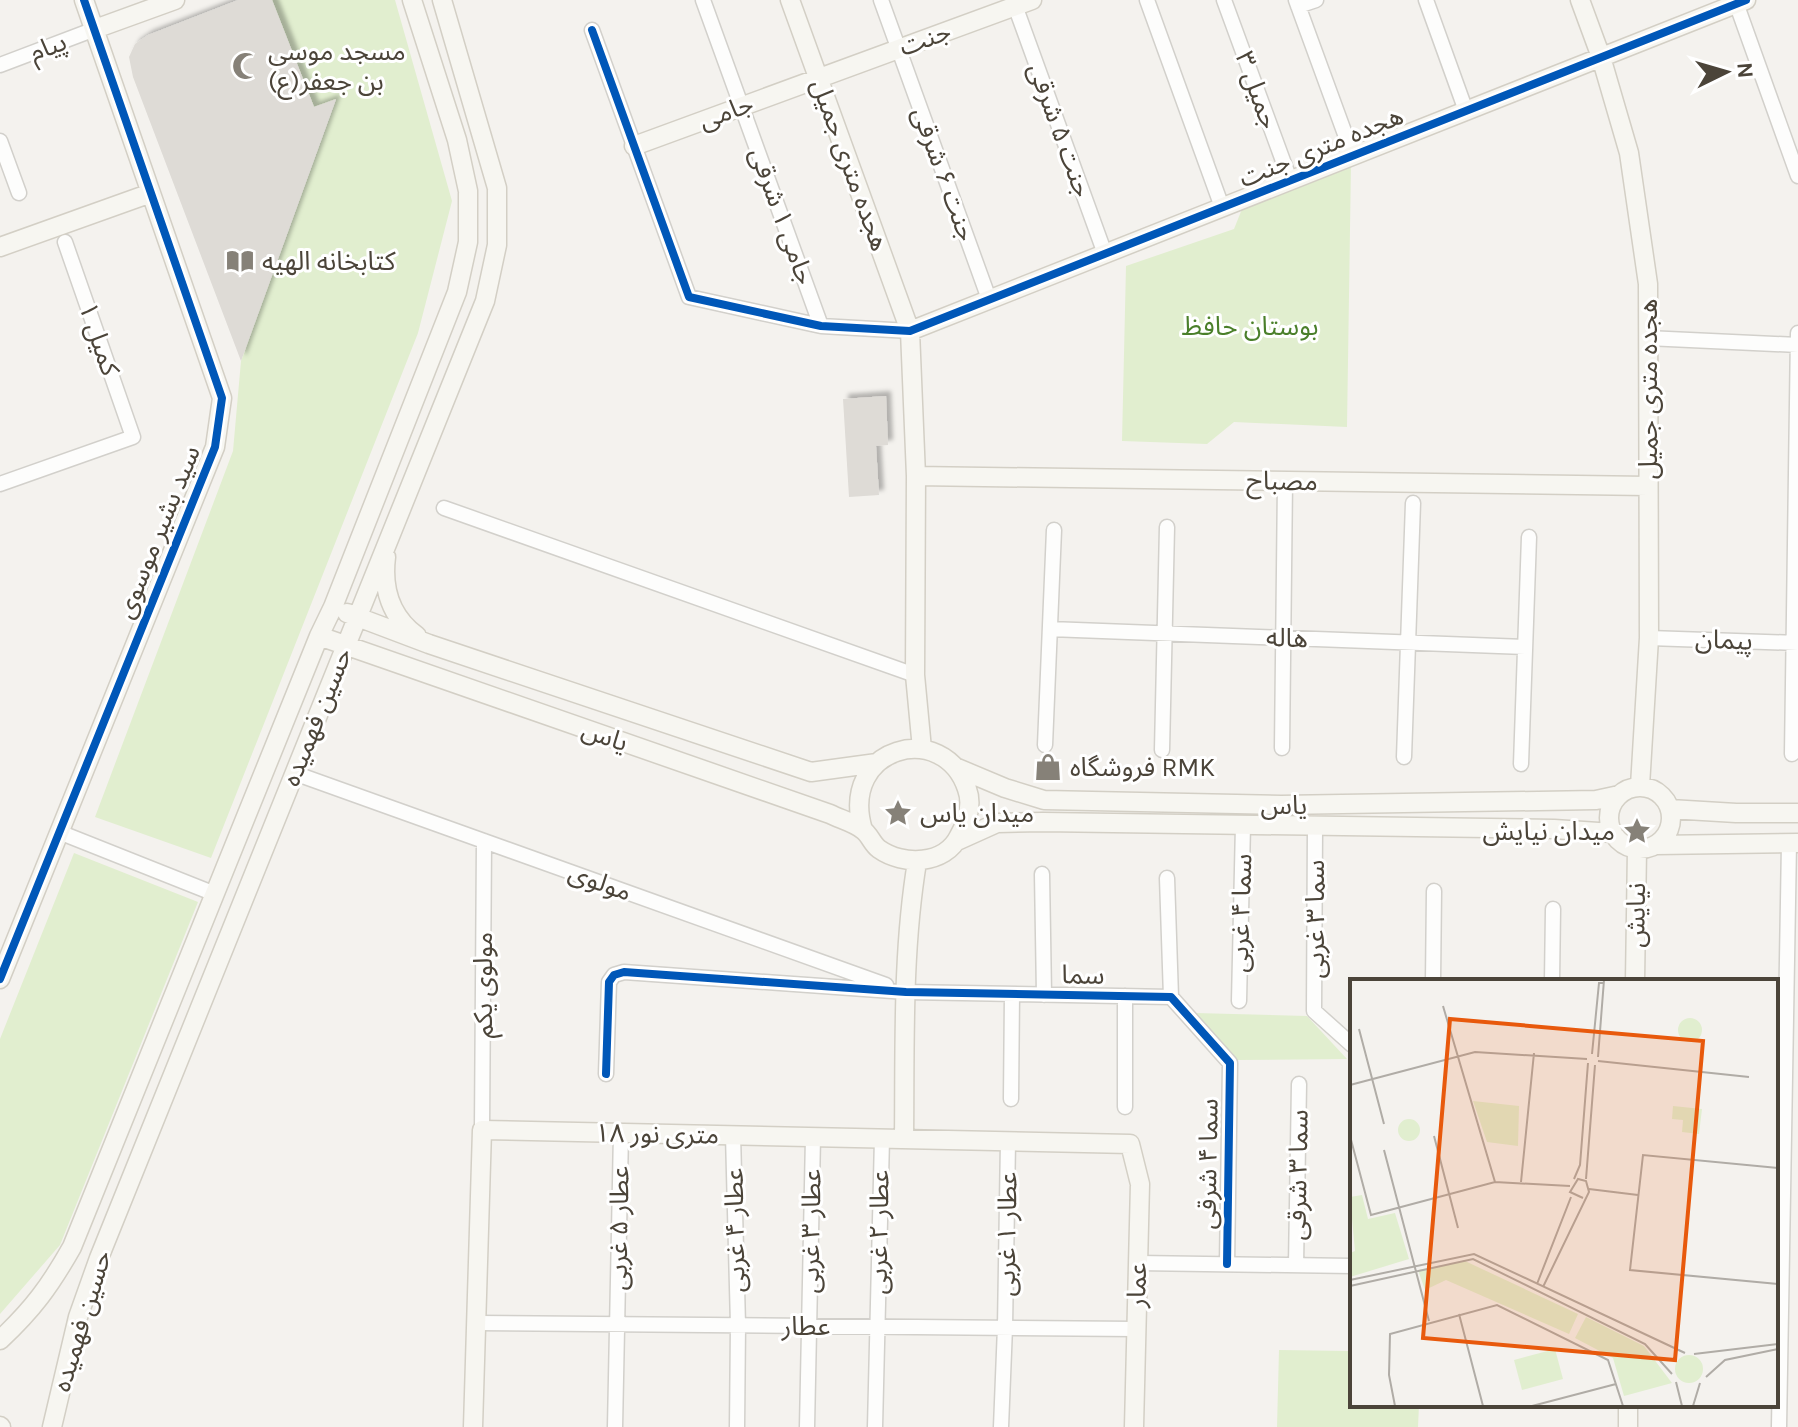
<svg xmlns="http://www.w3.org/2000/svg" width="1798" height="1427" font-family="Karla,'Noto Sans Arabic',sans-serif">
  <defs>
    <filter id="shadow"><feDropShadow dx="5" dy="-5" stdDeviation="2" flood-color="#0004"/></filter>
  </defs>
  <rect width="100%" height="100%" fill="#f4f2ee"/>
  <path fill="#e1eecf" d="M 272,0 L 395,0 L 452,201 L 418,333 L 211,858 L 95,817 L 233,451 L 241,361 L 336,100 L 314,107 Z
    M 1351,164 L 1347,427 L 1234,422 L 1207,444 L 1122,441 L 1126,266 L 1234,229 L 1244,204 Z
    M 74,853 L 198,902 L 60,1245 L 0,1314 L 0,1039 Z
    M 1195,1013 L 1307,1016 L 1347,1059 L 1236,1060 Z
    M 1350,1288 L 1352,1288 L 1352,1405 L 1419,1405 L 1418,1427 L 1277,1427 L 1279,1350 L 1348,1351 Z"/>
  <path fill="#dedbd6" filter="url(#shadow)" d="M 238,0 L 272,0 L 314,107 L 336,99 L 241,361 L 133,77 L 129,57 L 135,44 L 148,35 Z
    M 886,396 L 888,445 L 876,446 L 879,495 L 849,497 L 843,399 Z"/>
  <g fill="none" stroke-linecap="round" stroke-linejoin="round">
    <g stroke="#d2d0cb" stroke-width="17">
      <path id="street" d="M 703,0 L 821,326
        M 881,0 L 989,299
        M 1013,0 L 1105,254
        M 1147,0 L 1222,207
        M 1224,0 L 1290,180
        M 1296,0 L 1353,156
        M 1426,0 L 1466,111
        M 1735,0 L 1798,176
        M 1298,6 L 1316,0
        M 592,30 L 689,297 L 821,326 L 910,331
        M 0,65 L 95,29
        M 0,141 L 19,193
        M 1647,338 L 1798,345
        M 0,484 L 133,437 L 65,242
        M 444,508 L 915,675
        M 1050,629 L 1525,647
        M 1649,638 L 1798,643
        M 1045,745 L 1054,530
        M 1282,748 L 1285,481
        M 1162,750 L 1167,527
        M 1792,754 L 1798,333
        M 1404,757 L 1413,503
        M 1521,764 L 1529,537
        M 294,773 L 886,985
        M 1315,827 L 1314,1011 L 1352,1045
        M 59,832 L 215,894
        M 1042,874 L 1044,995
        M 1167,878 L 1171,997
        M 1433,981 L 1434,891
        M 1552,981 L 1553,909
        M 1125,996 L 1125,1107
        M 1239,1001 L 1243,825
        M 606,1074 L 609,982 L 614,975 L 624,972 L 906,992 L 1171,997 L 1230,1063 L 1227,1264
        M 1011,1099 L 1012,994
        M 482,1130 L 484,841
        M 733,1135 L 738,1325 L 737,1427
        M 1138,1263 L 1352,1266
        M 1296,1265 L 1299,1084
        M 476,1323 L 1136,1329
        M 615,1427 L 621,1133
        M 807,1427 L 813,1137
        M 875,1427 L 882,1138
        M 1001,1427 L 1005,1327 L 1008,1141
        M 1779,1427 L 1789,843"/>
    </g>
    <g stroke="#d3cfc5" stroke-width="21">
      <path id="secondary" d="M 790,0 L 910,331 L 916,476 L 915,675 L 922,749
        M 1580,0 L 1601,57 L 1629,153 L 1648,284 L 1649,638 L 1640,786
        M 95,29 L 175,0
        M 634,146 L 1032,0
        M 0,247 L 151,193
        M 910,331 L 1746,0
        M 916,476 L 1648,486
        M 386,557 C 382,589 391,617 417,636
        M 347,613 L 429,644 L 811,772 L 877,763
        M 319,636 L 830,814 C 840,819 855,823 863,830 C 870,835 872,844 879,849 C 903,866 945,865 959,836 C 967,822 973,805 967,789 C 944,719 838,746 863,830
        M 955,767 L 1005,788 L 1044,800 L 1281,805 L 1596,800 L 1619,795
        M1609 818a31 31 0 1 1 62 0a31 31 0 1 1-62 0Z
        M 1670,809 L 1736,813 L 1798,813
        M 957,841 L 997,823 L 1043,822 L 1554,829 L 1613,833
        M 1656,845 L 1798,843
        M 0,979 L 215,447 L 222,398 L 84,0
        M 1635,981 L 1637,849
        M 904,1139 C 905,1046 902,953 917,862
        M 0,1340 C 33,1309 50,1286 72,1247 L 319,636 L 333,607 L 457,292 L 468,242 L 468,191 L 457,140 L 412,0
        M 0,1426 L 1,1427
        M 52,1427 L 78,1317 L 99,1258 L 485,301 L 497,245 L 497,188 L 442,0
        M 473,1427 L 482,1130 L 1130,1144 L 1140,1184 L 1134,1427
        M 1628,1427 L 1628,1405"/>
    </g>
    <use href="#street" stroke="#fdfdfc" stroke-width="14"/>
    <use href="#secondary" stroke="#f7f6f1" stroke-width="18"/>
    <g stroke="#fff" stroke-width="13">
      <path id="cycleway" d="M 592,30 L 689,297 L 821,326 L 910,331 L 1746,0
        M 0,979 L 215,447 L 222,398 L 84,0
        M 606,1074 L 609,982 L 614,975 L 624,972 L 906,992 L 1171,997 L 1230,1063 L 1227,1264"/>
    </g>
    <use href="#cycleway" stroke="#0057b8" stroke-width="8"/>
  </g>
  <defs>
    <g id="mosque-bare" transform="scale(2.16)"><path d="M3.5-4.9A6 6 0 1 0 3.5 4.9A5 5 0 1 1 3.5-4.9Z" fill="#868178" stroke="#fff" stroke-width="2.5" paint-order="stroke"/></g>
    <g id="library-bare" transform="scale(2.16)"><path d="M-6-4Q-3-5.5-.7-3.5V5Q-3 3-6 4ZM6-4Q3-5.5 .7-3.5V5Q3 3 6 4Z" fill="#868178" stroke="#fff" stroke-width="2.5" paint-order="stroke"/></g>
    <g id="shop-bare" transform="scale(2.16)"><path d="M-5-2.5h2.3a2.7 3.5 0 0 1 5.4 0H5L5.5 6h-11ZM-1.5-2.5h3a1.5 2.3 0 0 0-3 0Z" fill="#868178" stroke="#fff" stroke-width="2.5" paint-order="stroke"/></g>
    <g id="sight-bare" transform="scale(2.16)"><path d="M0-6L1.8-2.2L6-1.7L2.9 1.2L3.7 5.4L0 3.3L-3.7 5.4L-2.9 1.2L-6-1.7L-1.8-2.2Z" fill="#868178" stroke="#fff" stroke-width="2.5" paint-order="stroke"/></g>
  </defs>
  <g fill-rule="evenodd">
    <use href="#mosque-bare" x="246" y="66"/>
    <use href="#library-bare" x="240" y="261"/>
    <use href="#shop-bare" x="1048" y="767"/>
    <use href="#sight-bare" x="898" y="813"/>
    <use href="#sight-bare" x="1637" y="831"/>
  </g>
  <g text-anchor="middle" dominant-baseline="central" stroke-width="6" stroke-linejoin="round" paint-order="stroke">
    <g font-size="26" fill="#4b4439" stroke="#fff">
      <text transform="translate(925 39) rotate(-20)">جنت</text>
      <text transform="translate(48 47) rotate(-21)">پیام</text>
      <text transform="translate(1257 90) rotate(70)">جمیل ۳</text>
      <text transform="translate(726 112) rotate(-20)">جامی</text>
      <text transform="translate(1060 130) rotate(70)">جنت ۵ شرقی</text>
      <text transform="translate(1321 147) rotate(-22)">هجده متری جنت</text>
      <text transform="translate(850 165) rotate(70)">هجده متری جمیل</text>
      <text transform="translate(944 174) rotate(70)">جنت ۶ شرقی</text>
      <text transform="translate(782 216) rotate(70)">جامی ۱ شرقی</text>
      <text transform="translate(99 339) rotate(71)">کمیل ۱</text>
      <text transform="translate(1648 389) rotate(-90)">هجده متری جمیل</text>
      <text transform="translate(1282 481) rotate(1)">مصباح</text>
      <text transform="translate(158 532) rotate(-68)">سید بشیر موسوی</text>
      <text transform="translate(1287 638) rotate(2)">هاله</text>
      <text transform="translate(1724 640) rotate(2)">پیمان</text>
      <text transform="translate(317 717) rotate(-68)">حسین فهمیده</text>
      <text transform="translate(605 736) rotate(19)">یاس</text>
      <text x="1284" y="805">یاس</text>
      <text transform="translate(600 882) rotate(20)">مولوی</text>
      <text transform="translate(1241 913) rotate(-88)">سما ۴ غربی</text>
      <text transform="translate(1636 915) rotate(-89)">نیایش</text>
      <text transform="translate(1315 919) rotate(-90)">سما ۳ غربی</text>
      <text transform="translate(1083 975) rotate(1)">سما</text>
      <text transform="translate(483 985) rotate(-90)">مولوی یکم</text>
      <text transform="translate(657 1134) rotate(1)">۱۸ متری نور</text>
      <text transform="translate(1208 1164) rotate(-89)">سما ۴ شرقی</text>
      <text transform="translate(1298 1175) rotate(-89)">سما ۳ شرقی</text>
      <text transform="translate(619 1228) rotate(-89)">عطار ۵ غربی</text>
      <text transform="translate(735 1230) rotate(-91)">عطار ۴ غربی</text>
      <text transform="translate(811 1231) rotate(-89)">عطار ۳ غربی</text>
      <text transform="translate(879 1232) rotate(-89)">عطار ۲ غربی</text>
      <text transform="translate(1007 1234) rotate(-89)">عطار ۱ غربی</text>
      <text transform="translate(1137 1285) rotate(-88)">عمار</text>
      <text transform="translate(82 1321) rotate(-73)">حسین فهمیده</text>
      <text x="806" y="1326">عطار</text>
    </g>
    <g font-size="26" fill="#4b4439" stroke="#fff" text-anchor="start">
      <text x="268" y="51">مسجد موسی<tspan x="268" dy="30">بن جعفر(ع)</tspan></text>
      <text x="262" y="261">کتابخانه الهیه</text>
      <text x="1070" y="767">فروشگاه RMK</text>
      <text x="920" y="813">میدان یاس</text>
      <text x="1615" y="831" text-anchor="end">میدان نیایش</text>
    </g>
    <g font-size="26" fill="#4a7f2a" stroke="#fff">
      <text x="1250" y="326">بوستان حافظ</text>
    </g>
  </g>
  <g transform="translate(1350 979)">
    <rect width="428" height="428" fill="#f4f2ee"/>
    <path d="M328 51a12 12 0 1 1 24 0a12 12 0 1 1-24 0ZM 123,122 L 169,127 L 168,167 L 137,163 ZM 323,127 L 352,130 L 349,155 L 332,153 L 333,141 L 322,140 ZM48 151a11 11 0 1 1 22 0a11 11 0 1 1-22 0ZM 12,216 L 18,240 L 45,234 L 59,280 L 0,298 L 0,274 L 5,272 L 0,218 ZM 115,282 L 228,335 L 219,355 L 96,301 L 75,311 L 68,291 ZM 236,338 L 294,367 L 322,404 L 274,417 L 263,379 L 225,359 ZM 205,370 L 213,400 L 172,411 L 164,381 ZM325 390a14 14 0 1 1 28 0a14 14 0 1 1-28 0Z" fill="#e1eecf"/>
    <path fill="none" stroke="#b0aca6" stroke-width="2" d="M 93,27 L 145,203M 9,50 L 34,145M 242,75 L 249,4 L 254,4M 248,78 L 254,1M 248,82 L 399,98M 0,106 L 125,73 L 237,80M 0,157 L 21,236 L 145,203 L 220,207M 84,157 L 108,249M 34,171 L 79,342M 428,189 L 293,176 L 280,291 L 428,305M 224,200 L 230,186 L 238,84M 236,200 L 245,86M 171,203 L 184,74M 239,210 L 288,216M 0,301 L 124,275 L 335,374M 187,305 L 221,218M 0,307 L 123,280 L 295,365 L 322,395M 193,308 L 239,213 L 236,202 L 228,200 L 220,213 L 233,219M 109,335 L 133,427M 344,375 L 428,365M 356,398 L 375,381 L 428,370M 326,403 L 332,427M 45,427 L 39,396 L 40,355 L 147,326 L 258,381 L 273,427M 182,427 L 266,405M 343,427 L 350,404"/>
    <path fill="#e8590c" fill-opacity="0.15" stroke="#e8590c" stroke-width="4" d="M 100,40 L 353,62 L 325,381 L 73,359 Z"/>
    <rect width="428" height="428" fill="none" stroke="#4b4439" stroke-width="4"/>
  </g>
  <g transform="translate(1726 72) rotate(85)" stroke="#ffffff" stroke-width="6" paint-order="stroke">
  <path d="M0-6L14 30L0 20L-14 30Z" fill="#4b4439"/>
  <text y="-12" font-size="22" font-weight="bold" text-anchor="middle" fill="#4b4439">N</text>
  </g>
</svg>
